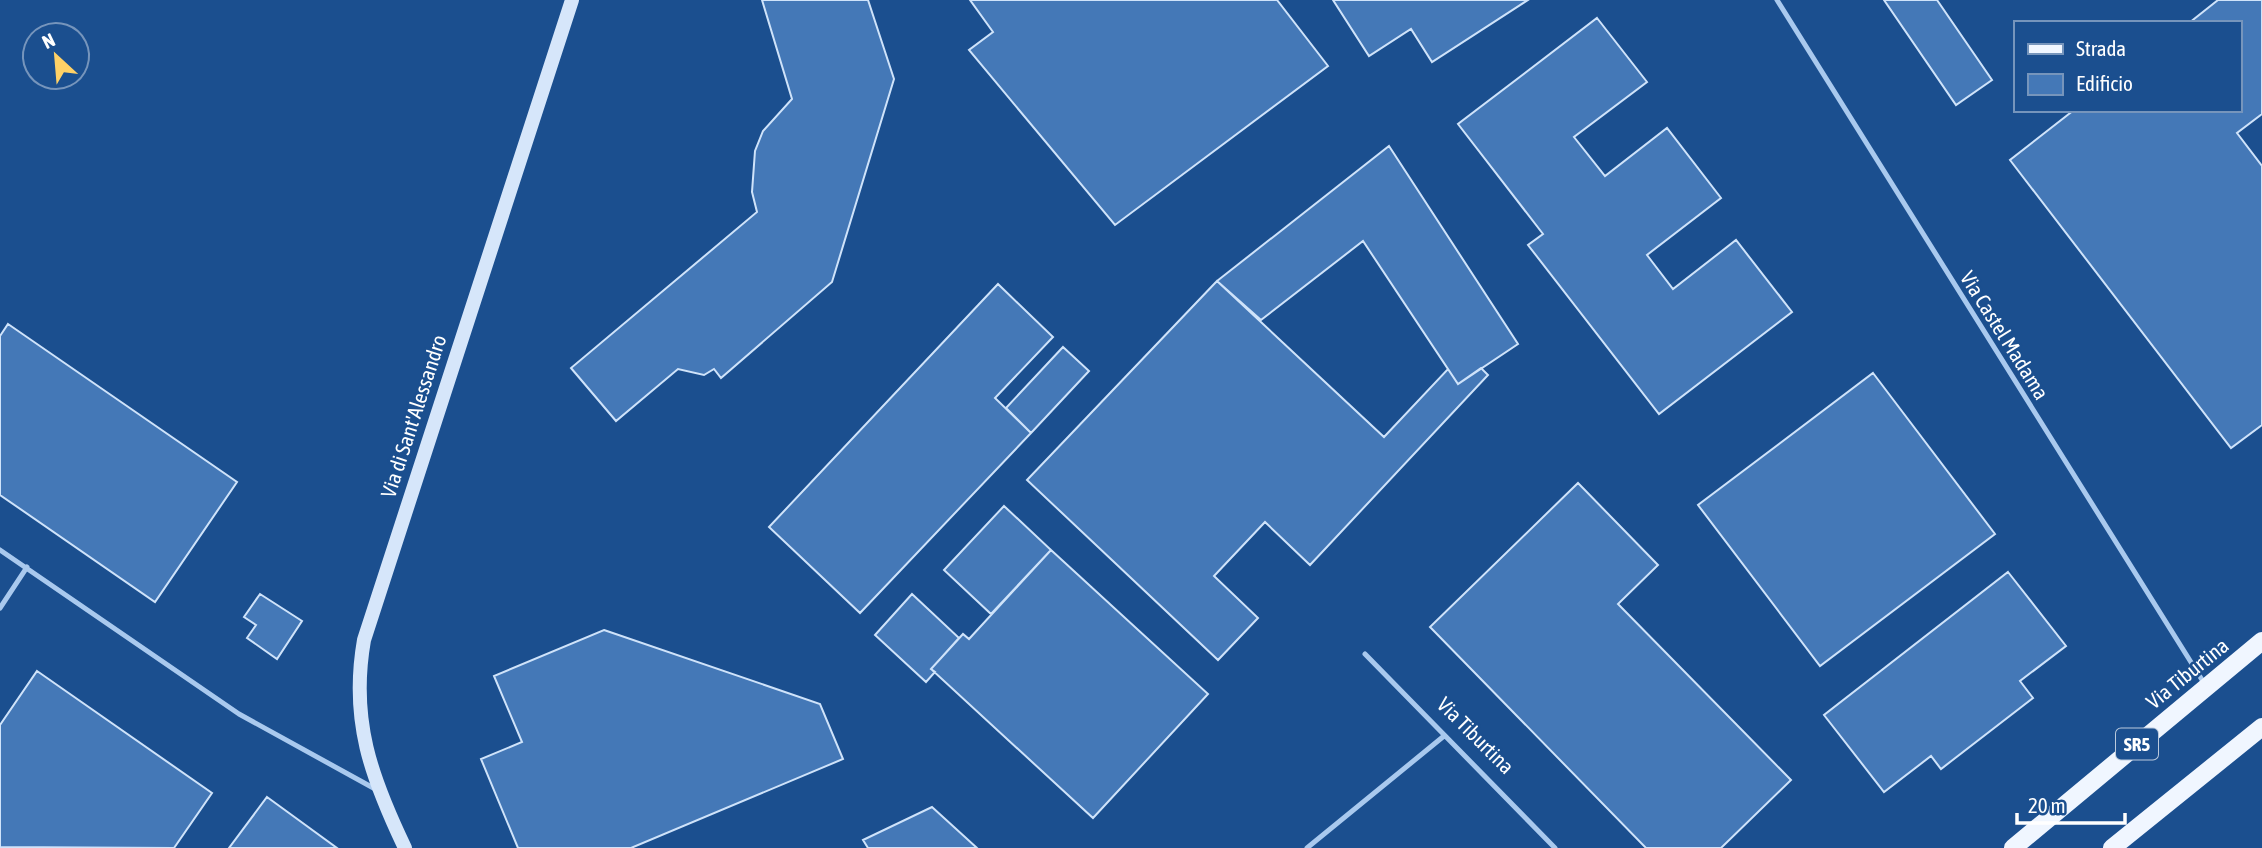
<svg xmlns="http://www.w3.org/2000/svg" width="2262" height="848" font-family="'Asap Condensed',sans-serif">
  <rect width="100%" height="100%" fill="#1b4f8f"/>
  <path fill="#4478b7" stroke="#cfe3fa" stroke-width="2" d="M 762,0 L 868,0 L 894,79 L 832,282 L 721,378 L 714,369 L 704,375 L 678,369 L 616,421 L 571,368 L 757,212 L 752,192 L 755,151 L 763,131 L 792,99 Z
    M 970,0 L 1277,0 L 1328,66 L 1115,225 L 969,50 L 993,32 Z
    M 1333,0 L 1528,0 L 1432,62 L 1411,29 L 1369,56 Z
    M 1884,0 L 1937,0 L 1992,80 L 1956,105 Z
    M 2218,0 L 2262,0 L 2262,114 L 2237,133 L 2262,166 L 2262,425 L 2231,448 L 2010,160 L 2074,110 L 2239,110 L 2239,23 L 2189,23 Z
    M 1597,18 L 1647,82 L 1574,137 L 1605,176 L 1667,128 L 1721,198 L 1647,255 L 1673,289 L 1736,240 L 1792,312 L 1659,414 L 1528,245 L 1543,234 L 1458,124 Z
    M 1389,146 L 1518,344 L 1458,384 L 1363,241 L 1261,320 L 1217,281 Z
    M 1217,281 L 1384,437 L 1448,369 L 1458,384 L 1481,368 L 1488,375 L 1310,565 L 1265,522 L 1214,576 L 1258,618 L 1218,660 L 1027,480 Z
    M 998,284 L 1053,337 L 995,398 L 1031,433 L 860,613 L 769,527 Z
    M 8,324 L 237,482 L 155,602 L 0,495 L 0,336 Z
    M 1063,347 L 1089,371 L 1031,433 L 1006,408 Z
    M 1873,373 L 1995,534 L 1820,666 L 1698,505 Z
    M 1578,483 L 1658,565 L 1618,604 L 1791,780 L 1721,848 L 1646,848 L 1430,627 Z
    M 1004,506 L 1051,550 L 991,614 L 944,570 Z
    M 1051,550 L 1208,694 L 1093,818 L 931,669 L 963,634 L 969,639 Z
    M 2008,572 L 2066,646 L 2020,681 L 2033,698 L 1941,769 L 1931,756 L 1884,792 L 1824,715 Z
    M 260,594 L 302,621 L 277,659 L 247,638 L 256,625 L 244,617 Z
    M 912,594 L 959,638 L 931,669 L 935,672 L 926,682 L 875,635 Z
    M 604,630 L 820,704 L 843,759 L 631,848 L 518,848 L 481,759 L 522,742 L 494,676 Z
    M 37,671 L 212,793 L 174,848 L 0,847 L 0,725 Z
    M 267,797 L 337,848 L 229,848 Z
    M 932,807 L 977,848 L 868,848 L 863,840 Z"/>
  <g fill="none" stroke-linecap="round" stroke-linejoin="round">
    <path stroke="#a9c9ee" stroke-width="5" d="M 1777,0 L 2204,683
      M 0,550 L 239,714 L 377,790
      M 0,608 L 27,567
      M 1365,654 L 1555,848
      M 1307,848 L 1444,736"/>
    <path stroke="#d6e6fa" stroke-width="14" d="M 405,848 C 371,777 350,720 364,640 L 572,0"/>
    <path stroke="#f0f6ff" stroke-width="18" d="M 2013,848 L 2262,641
      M 2112,848 L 2262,727"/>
  </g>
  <g text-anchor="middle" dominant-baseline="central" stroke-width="5" stroke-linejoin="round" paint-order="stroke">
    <rect fill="#1b4f8f" stroke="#bbcadd" stroke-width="2" x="2116" y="728.5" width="42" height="31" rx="5"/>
    <g font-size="19" font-weight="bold" fill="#fff">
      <text x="2137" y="744">SR5</text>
    </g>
    <g font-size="21" fill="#fff" stroke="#1b4f8f">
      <text transform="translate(2005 335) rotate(58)">Via Castel Madama</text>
      <text transform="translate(413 416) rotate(-72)">Via di Sant'Alessandro</text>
      <text transform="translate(2187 673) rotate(-39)">Via Tiburtina</text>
      <text transform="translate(1476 735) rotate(45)">Via Tiburtina</text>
    </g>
  </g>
  <rect x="2014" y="21" width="228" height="91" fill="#1b4f8f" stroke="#7695bc" stroke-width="2"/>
  <rect x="2028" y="44" width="35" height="10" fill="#f0f6ff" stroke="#7695bc" stroke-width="2"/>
  <text x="2076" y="56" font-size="21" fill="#ffffff">Strada</text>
  <rect x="2028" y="74" width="35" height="21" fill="#4478b7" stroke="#7695bc" stroke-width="2"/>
  <text x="2076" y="91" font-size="21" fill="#ffffff">Edificio</text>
  <g transform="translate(56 56) rotate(334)"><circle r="33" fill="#1b4f8f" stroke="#7695bc" stroke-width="2"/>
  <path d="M0-5L12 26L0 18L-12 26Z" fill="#ffd166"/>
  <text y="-10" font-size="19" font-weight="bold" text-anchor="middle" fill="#ffffff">N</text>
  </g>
  <path d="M2017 813v10h108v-10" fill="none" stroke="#ffffff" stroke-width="3.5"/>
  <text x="2028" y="813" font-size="21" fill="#ffffff" stroke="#1b4f8f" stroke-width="5" paint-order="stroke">20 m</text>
</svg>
